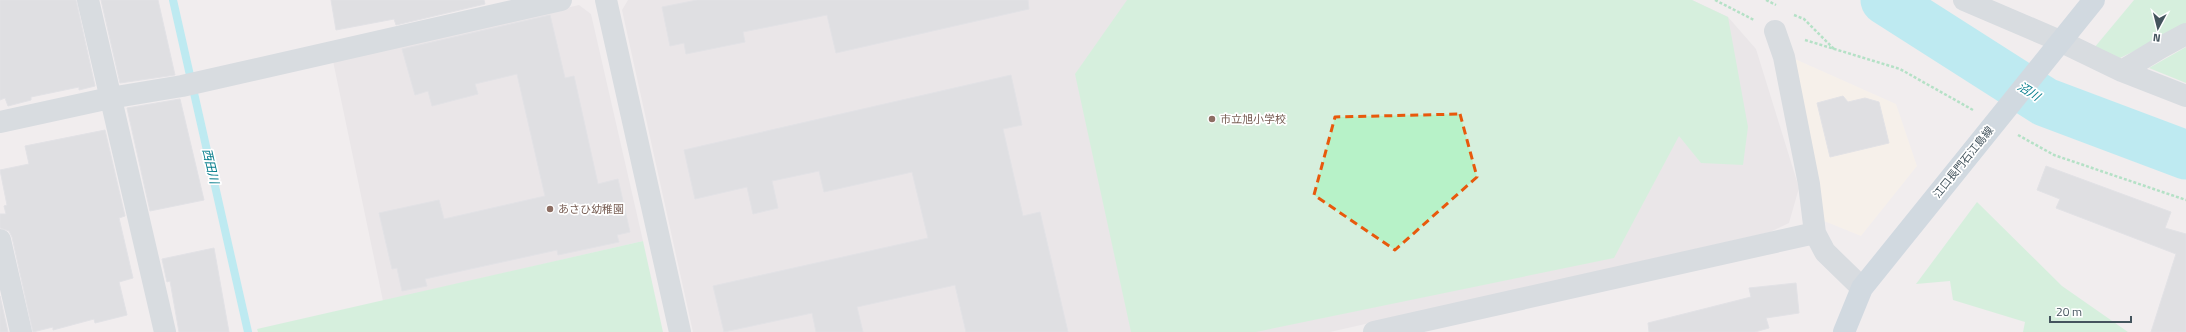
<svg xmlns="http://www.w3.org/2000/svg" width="2186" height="332" font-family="'Titillium Web','Noto Sans JP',sans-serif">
  <rect width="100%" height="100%" fill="#f1edee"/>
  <path fill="#fdf4e5" d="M 1795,59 L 1896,104 L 1917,166 L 1861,236 L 1824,221 Z"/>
  <path fill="#e2dee0" d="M 628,0 L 1692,0 L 1728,17 L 1756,49 L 1799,188 L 1789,223 L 1770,232 L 1330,332 L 693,332 L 622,10 Z
    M 579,5 L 591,14 L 643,241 L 383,301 L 333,61 Z"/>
  <path fill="#b7f2c8" d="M 1127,0 L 1692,0 L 1728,17 L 1748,127 L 1743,165 L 1701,163 L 1679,136 L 1614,258 L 1256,332 L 1131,332 L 1075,74 Z
    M 2134,0 L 2186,0 L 2186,26 L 2120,58 L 2094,48 Z
    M 2186,47 L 2186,83 L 2149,68 Z
    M 1977,202 L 2062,286 L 2128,332 L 2023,332 L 2025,322 L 1953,300 L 1950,281 L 1916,284 Z
    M 643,241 L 663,332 L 258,332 L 257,329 Z"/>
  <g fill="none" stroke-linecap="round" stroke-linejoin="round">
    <path stroke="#81e7f3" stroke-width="8" d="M 173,0 L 248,332"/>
    <path stroke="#81e7f3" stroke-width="49" d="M 1885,0 L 2045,102 L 2186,155"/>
  </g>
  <path fill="#c9ced3" stroke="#d1d4da" d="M 0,0 L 76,0 L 95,86 L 79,90 L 79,87 L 31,97 L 31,100 L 8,106 L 5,98 L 0,100 Z
    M 101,0 L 158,0 L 175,75 L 120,83 Z
    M 331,0 L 484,0 L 485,4 L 396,25 L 394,19 L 336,30 Z
    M 697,0 L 1028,0 L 1029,9 L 836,53 L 827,15 L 743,32 L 745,42 L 686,54 L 684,43 L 670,46 L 662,7 Z
    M 550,15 L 565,78 L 574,76 L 598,184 L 618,179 L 630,232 L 617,235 L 619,242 L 558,255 L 557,250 L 425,279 L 427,286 L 402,291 L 397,268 L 392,269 L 379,213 L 439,200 L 444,219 L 545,196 L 517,74 L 475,84 L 478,94 L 432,106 L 428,91 L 415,95 L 402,49 Z
    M 1011,75 L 1022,125 L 1003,129 L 1023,216 L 1040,212 L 1068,332 L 966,332 L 955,285 L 857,307 L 863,332 L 816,332 L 812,313 L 724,332 L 713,286 L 928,238 L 912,172 L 824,192 L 819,171 L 772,181 L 778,208 L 753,214 L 747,187 L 695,199 L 684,150 Z
    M 1843,96 L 1848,102 L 1865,98 L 1879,102 L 1889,143 L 1830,157 L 1817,103 Z
    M 180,99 L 204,200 L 150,211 L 127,108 Z
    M 105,130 L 125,216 L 119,218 L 133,278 L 119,282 L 127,315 L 95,323 L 94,319 L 53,330 L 53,327 L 33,332 L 12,237 L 9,231 L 0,228 L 0,214 L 6,214 L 4,206 L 7,205 L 0,170 L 29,164 L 25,146 Z
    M 2046,166 L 2171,212 L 2165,228 L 2186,234 L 2186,332 L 2151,332 L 2176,254 L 2056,208 L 2060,199 L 2037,190 Z
    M 214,248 L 229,332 L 179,332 L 170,281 L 167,282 L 162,259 Z
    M 1796,283 L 1799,313 L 1766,318 L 1769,328 L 1755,332 L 1649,332 L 1648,323 L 1751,297 L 1749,288 Z
    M 0,296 L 8,332 L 0,332 Z"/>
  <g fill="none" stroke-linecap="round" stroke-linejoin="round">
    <path stroke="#6dd396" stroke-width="2.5" stroke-dasharray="3 2" stroke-linecap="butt" d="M 1715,0 L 1754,20
      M 1766,0 L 1776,5
      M 1794,15 L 1804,19 L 1834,49
      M 1805,40 L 1900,69 L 1973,110
      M 2018,135 L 2054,155 L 2186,200"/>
    <path stroke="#bac7ce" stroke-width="22" d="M 88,0 L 165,332
      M 606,0 L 680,332
      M 1964,0 L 2060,41 L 2122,71 L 2186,96
      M 1775,31 L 1784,57 L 1809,184 L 1815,233 L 1825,252 L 1862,288
      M 2122,71 L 2160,48 L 2186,34
      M 0,122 L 110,98 L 182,86 L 561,0
      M 0,240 L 21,332
      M 1374,332 L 1815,233"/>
    <path stroke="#abc1cf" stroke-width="22" d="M 1844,332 L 1862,288 L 2094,0"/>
  </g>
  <path d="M0 0H2186V332H0ZM 1460,114 L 1477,177 L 1395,250 L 1314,195 L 1335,117 Z" fill="#f1edee" fill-opacity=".55" fill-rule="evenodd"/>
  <path fill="none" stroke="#e8590c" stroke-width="3" stroke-dasharray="8 5" stroke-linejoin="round" d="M 1460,114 L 1477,177 L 1395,250 L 1314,195 L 1335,117 Z"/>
  <g fill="#8d6e63" stroke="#fff" stroke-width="1.5">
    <circle cx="1212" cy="119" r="4"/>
    <circle cx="550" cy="209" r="4"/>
  </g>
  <g text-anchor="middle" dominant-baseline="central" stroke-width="3.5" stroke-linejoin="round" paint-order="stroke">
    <g font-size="11" fill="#785e54" stroke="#fff" text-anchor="start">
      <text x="1220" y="119">市立旭小学校</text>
      <text x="558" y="209">あさひ幼稚園</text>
    </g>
    <g font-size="11" fill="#44545d" stroke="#fff">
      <text transform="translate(1963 162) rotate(-51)">江口長門石江島線</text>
    </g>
    <g font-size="12" font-style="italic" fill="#047c8b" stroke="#fff">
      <text transform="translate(2029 91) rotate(32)">沼川</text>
      <text transform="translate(211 166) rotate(77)">西田川</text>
    </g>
  </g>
  <g transform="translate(2158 28) rotate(187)" stroke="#ffffff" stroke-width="3" paint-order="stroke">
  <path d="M0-3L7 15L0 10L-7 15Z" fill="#44545d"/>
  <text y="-6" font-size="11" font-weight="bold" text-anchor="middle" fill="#44545d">N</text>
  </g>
  <path d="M2050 316v6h81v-6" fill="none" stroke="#44545d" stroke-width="2"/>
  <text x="2056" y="316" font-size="12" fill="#44545d" stroke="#ffffff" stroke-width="3" paint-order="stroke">20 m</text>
</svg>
